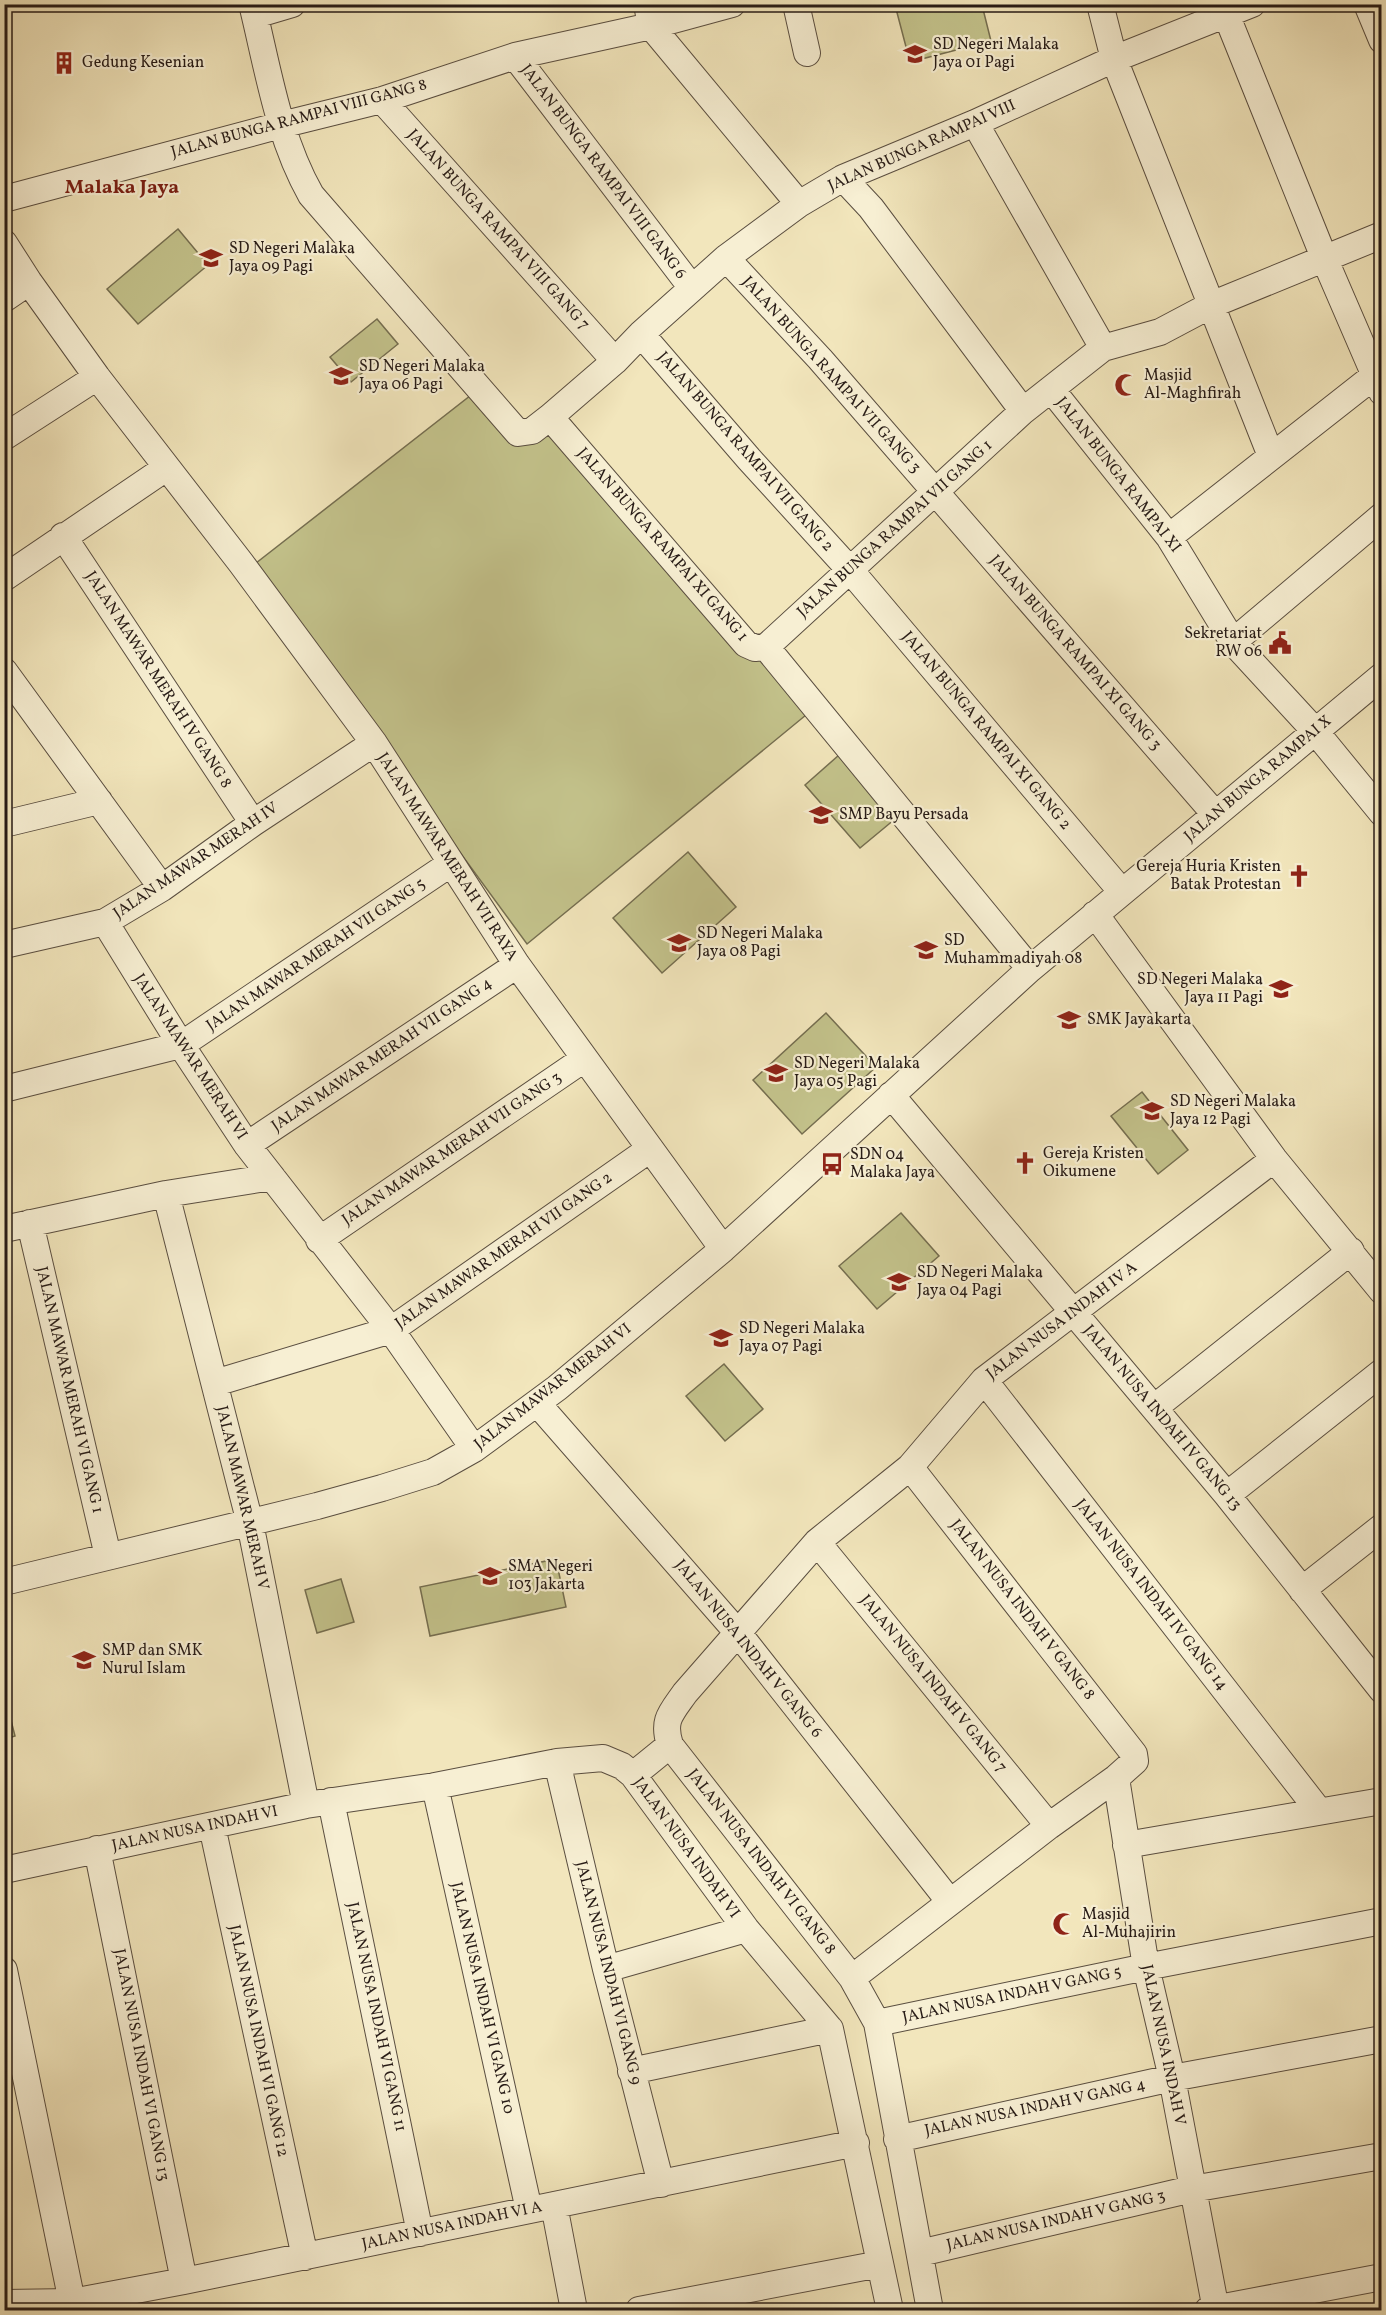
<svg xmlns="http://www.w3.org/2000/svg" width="1386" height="2315" font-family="Vollkorn,serif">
  <rect width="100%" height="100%" fill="#f2e6bc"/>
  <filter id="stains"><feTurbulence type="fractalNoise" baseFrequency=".00333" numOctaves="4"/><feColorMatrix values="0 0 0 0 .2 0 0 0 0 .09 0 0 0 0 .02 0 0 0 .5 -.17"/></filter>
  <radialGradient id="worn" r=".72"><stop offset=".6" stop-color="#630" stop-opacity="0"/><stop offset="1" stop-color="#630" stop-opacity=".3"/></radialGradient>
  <path fill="#c3c28b" stroke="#756e50" stroke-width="1.5" d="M 895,5 L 982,5 L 991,41 L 910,62 Z
    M 178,229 L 208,265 L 138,324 L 107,289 Z
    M 377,319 L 398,344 L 351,382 L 330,357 Z
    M 475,392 L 523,441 L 562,410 L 806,715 L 527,944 L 251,567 Z
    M 839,755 L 895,819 L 860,848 L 805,785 Z
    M 688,852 L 736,907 L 662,973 L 613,918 Z
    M 826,1013 L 876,1067 L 802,1134 L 753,1080 Z
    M 1142,1092 L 1188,1150 L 1158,1174 L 1111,1116 Z
    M 901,1213 L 939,1256 L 877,1309 L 839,1266 Z
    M 724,1364 L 763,1409 L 725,1441 L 686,1396 Z
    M 556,1559 L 566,1607 L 430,1636 L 420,1587 Z
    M 341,1579 L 354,1622 L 317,1633 L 305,1590 Z
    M 4,1693 L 15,1736 L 5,1739 L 4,1739 Z"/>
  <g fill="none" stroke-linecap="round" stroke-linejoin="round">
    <g stroke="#5a4e40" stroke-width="28">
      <path id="minor" d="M 252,4 C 268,69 278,137 311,195 L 518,433 L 532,431 L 550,417 L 615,361 L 641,334 L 726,258 L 799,204 L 843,178 L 975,123 L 1114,59 L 1252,4
        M 647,4 L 651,26 L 799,204
        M 796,4 L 807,53
        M 1100,4 L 1114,59 L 1271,456
        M 1222,4 L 1325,260 L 1382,392
        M 1367,4 L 1382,40
        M 255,15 L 292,4
        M 515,56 L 692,288
        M 382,100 L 615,361
        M 975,123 L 1103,348
        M 843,178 L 871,208 L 1023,411
        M 4,199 L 281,125 L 382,100 L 515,56 L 651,26 L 732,4
        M 4,243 L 29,282 L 97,377 L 241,563 L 374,743 L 517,965 L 723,1249
        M 726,258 L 820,359 L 1215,814
        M 4,299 L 29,282
        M 641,334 L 749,459 L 850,570 L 1122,892
        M 1051,389 L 1169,537 L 1233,642 L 1315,731 L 1382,813
        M 550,417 L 746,644 L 755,648 L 766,647
        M 4,437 L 97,377
        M 63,536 L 253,823
        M 1169,537 L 1374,376
        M 4,578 L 166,468
        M 1233,642 L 1382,516
        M 766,647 L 1023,411 L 1103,348 L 1160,332 L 1211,305 L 1382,235
        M 766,647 L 1030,969
        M 4,671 L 162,888
        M 4,824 L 99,801
        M 1095,914 L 1274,1159 L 1382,1291
        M 105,922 L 181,1045 L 247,1145 L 391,1330 L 474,1449
        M 4,945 L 105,922 L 162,888 L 253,823 L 374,743
        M 4,1089 L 181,1045 L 450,864
        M 891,1095 L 1227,1495 L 1382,1690
        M 247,1145 L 517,965
        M 166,1194 L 250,1523 L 306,1805
        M 30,1223 L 108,1556
        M 4,1229 L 166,1194 L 272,1177
        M 319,1240 L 584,1059
        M 984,1380 L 1319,1811
        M 215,1383 L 391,1330 L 650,1149
        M 537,1403 L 738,1633 L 950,1902
        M 1154,1408 L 1351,1251
        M 1227,1495 L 1382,1372
        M 817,1542 L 1049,1826
        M 4,1582 L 317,1506 L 382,1488 L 433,1472 L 474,1449 L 557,1388 L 723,1249 L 1030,969 L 1382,676
        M 1302,1590 L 1382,1527
        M 557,1762 L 606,1969 L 661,2184
        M 633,1775 L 670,1745
        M 1116,1778 L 1146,1967 L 1172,2078 L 1216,2310
        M 435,1786 L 529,2210
        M 331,1801 L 420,2233
        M 212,1826 L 305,2257
        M 1126,1845 L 1382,1801
        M 97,1849 L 184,2281
        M 4,1870 L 306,1805 L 435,1786 L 557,1762 L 603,1758 L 622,1766 L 633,1775 L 746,1929 L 830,2029 L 890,2310
        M 606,1969 L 746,1929
        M 4,1970 L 72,2302
        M 852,1978 L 1049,1826 L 1116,1778 L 1135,1761 L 1134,1754 L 910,1467
        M 877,2023 L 1146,1967 L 1382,1921
        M 631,2071 L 830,2029
        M 897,2139 L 1172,2078 L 1382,2039
        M 554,2205 L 574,2310
        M 920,2253 L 1192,2189 L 1382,2156
        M 4,2303 L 72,2302 L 184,2281 L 856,2143
        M 639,2310 L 880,2264
        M 930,2310 L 877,2023 L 852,1978 L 670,1745 C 662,1720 671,1713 685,1693 L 817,1542 L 910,1467 L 984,1380 L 1274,1159
        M 1208,2310 L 1382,2277"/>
    </g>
    <use href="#minor" stroke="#f7efd3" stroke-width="26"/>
  </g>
  <defs>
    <g id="school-bare" transform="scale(1.8)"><path d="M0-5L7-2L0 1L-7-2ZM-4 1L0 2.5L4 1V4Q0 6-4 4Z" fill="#8f2418" stroke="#f7efd3" stroke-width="2.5" paint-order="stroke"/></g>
    <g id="building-bare" transform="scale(1.8)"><path d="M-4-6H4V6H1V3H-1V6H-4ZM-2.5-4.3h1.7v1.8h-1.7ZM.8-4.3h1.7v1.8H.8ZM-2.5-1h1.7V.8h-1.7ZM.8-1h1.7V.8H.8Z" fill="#8f2418" stroke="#f7efd3" stroke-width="2.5" paint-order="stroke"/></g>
    <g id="mosque-bare" transform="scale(1.8)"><path d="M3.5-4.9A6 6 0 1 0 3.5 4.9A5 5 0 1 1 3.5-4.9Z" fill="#8f2418" stroke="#f7efd3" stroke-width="2.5" paint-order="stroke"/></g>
    <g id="civic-bare" transform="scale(1.8)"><path d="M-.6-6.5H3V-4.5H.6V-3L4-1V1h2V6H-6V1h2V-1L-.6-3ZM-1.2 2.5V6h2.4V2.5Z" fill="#8f2418" stroke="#f7efd3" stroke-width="2.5" paint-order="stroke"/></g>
    <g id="church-bare" transform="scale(1.8)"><path d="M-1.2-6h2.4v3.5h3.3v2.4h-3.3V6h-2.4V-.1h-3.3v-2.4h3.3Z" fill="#8f2418" stroke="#f7efd3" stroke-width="2.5" paint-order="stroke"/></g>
    <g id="bus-bare" transform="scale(1.8)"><path d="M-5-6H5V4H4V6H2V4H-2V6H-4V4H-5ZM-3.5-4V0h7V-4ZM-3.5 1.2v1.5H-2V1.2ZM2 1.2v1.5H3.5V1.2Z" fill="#8f2418" stroke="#f7efd3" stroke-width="2.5" paint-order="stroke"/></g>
  </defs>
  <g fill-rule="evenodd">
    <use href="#school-bare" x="915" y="54"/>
    <use href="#building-bare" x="64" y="63"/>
    <use href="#school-bare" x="211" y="258"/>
    <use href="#school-bare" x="341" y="376"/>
    <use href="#mosque-bare" x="1126" y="385"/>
    <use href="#civic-bare" x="1280" y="643"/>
    <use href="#school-bare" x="821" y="815"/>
    <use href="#church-bare" x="1299" y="876"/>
    <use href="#school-bare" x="679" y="943"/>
    <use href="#school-bare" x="926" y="950"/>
    <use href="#school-bare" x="1281" y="989"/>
    <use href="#school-bare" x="1069" y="1020"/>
    <use href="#school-bare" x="776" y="1073"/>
    <use href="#school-bare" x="1152" y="1111"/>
    <use href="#church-bare" x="1025" y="1163"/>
    <use href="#bus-bare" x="832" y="1164"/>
    <use href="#school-bare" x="899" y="1282"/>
    <use href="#school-bare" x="721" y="1338"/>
    <use href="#school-bare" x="490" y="1576"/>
    <use href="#school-bare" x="84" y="1660"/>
    <use href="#mosque-bare" x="1064" y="1924"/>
  </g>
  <g text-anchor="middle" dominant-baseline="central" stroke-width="4.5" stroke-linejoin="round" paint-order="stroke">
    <g font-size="16" fill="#271b16" stroke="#f7efd3" text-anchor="start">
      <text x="933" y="45">SD Negeri Malaka<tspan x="933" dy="18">Jaya 01 Pagi</tspan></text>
      <text x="82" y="63">Gedung Kesenian</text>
      <text x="229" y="249">SD Negeri Malaka<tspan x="229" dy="18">Jaya 09 Pagi</tspan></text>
      <text x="359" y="367">SD Negeri Malaka<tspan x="359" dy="18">Jaya 06 Pagi</tspan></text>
      <text x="1144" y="376">Masjid<tspan x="1144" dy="18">Al-Maghfirah</tspan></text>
      <text x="1262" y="634" text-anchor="end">Sekretariat<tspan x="1262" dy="18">RW 06</tspan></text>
      <text x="839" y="815">SMP Bayu Persada</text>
      <text x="1281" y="867" text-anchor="end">Gereja Huria Kristen<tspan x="1281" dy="18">Batak Protestan</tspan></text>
      <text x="697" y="934">SD Negeri Malaka<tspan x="697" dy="18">Jaya 08 Pagi</tspan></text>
      <text x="944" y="941">SD<tspan x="944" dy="18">Muhammadiyah 08</tspan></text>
      <text x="1263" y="980" text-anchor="end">SD Negeri Malaka<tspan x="1263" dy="18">Jaya 11 Pagi</tspan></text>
      <text x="1087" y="1020">SMK Jayakarta</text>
      <text x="794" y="1064">SD Negeri Malaka<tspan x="794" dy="18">Jaya 05 Pagi</tspan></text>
      <text x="1170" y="1102">SD Negeri Malaka<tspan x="1170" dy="18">Jaya 12 Pagi</tspan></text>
      <text x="1043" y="1154">Gereja Kristen<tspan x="1043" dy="18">Oikumene</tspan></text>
      <text x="850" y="1155">SDN 04<tspan x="850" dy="18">Malaka Jaya</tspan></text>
      <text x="917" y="1273">SD Negeri Malaka<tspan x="917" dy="18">Jaya 04 Pagi</tspan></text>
      <text x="739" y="1329">SD Negeri Malaka<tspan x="739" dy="18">Jaya 07 Pagi</tspan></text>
      <text x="508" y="1567">SMA Negeri<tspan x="508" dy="18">103 Jakarta</tspan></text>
      <text x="102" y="1651">SMP dan SMK<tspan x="102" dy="18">Nurul Islam</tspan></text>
      <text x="1082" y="1915">Masjid<tspan x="1082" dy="18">Al-Muhajirin</tspan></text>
    </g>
    <g font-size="16" fill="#271b16" stroke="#f7efd3">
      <text transform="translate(299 119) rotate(-15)">JALAN BUNGA RAMPAI VIII GANG 8</text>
      <text transform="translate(922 146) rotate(-24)">JALAN BUNGA RAMPAI VIII</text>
      <text transform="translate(603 172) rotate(53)">JALAN BUNGA RAMPAI VIII GANG 6</text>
      <text transform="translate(498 230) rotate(48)">JALAN BUNGA RAMPAI VIII GANG 7</text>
      <text transform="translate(831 375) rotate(48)">JALAN BUNGA RAMPAI VII GANG 3</text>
      <text transform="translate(745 452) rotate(49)">JALAN BUNGA RAMPAI VII GANG 2</text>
      <text transform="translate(1118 475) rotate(52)">JALAN BUNGA RAMPAI XI</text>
      <text transform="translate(895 529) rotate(-42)">JALAN BUNGA RAMPAI VII GANG 1</text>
      <text transform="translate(662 545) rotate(49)">JALAN BUNGA RAMPAI XI GANG 1</text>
      <text transform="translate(1075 653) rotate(49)">JALAN BUNGA RAMPAI XI GANG 3</text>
      <text transform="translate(158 680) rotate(57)">JALAN MAWAR MERAH IV GANG 8</text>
      <text transform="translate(986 731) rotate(50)">JALAN BUNGA RAMPAI XI GANG 2</text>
      <text transform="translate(1258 779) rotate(-40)">JALAN BUNGA RAMPAI X</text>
      <text transform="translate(447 857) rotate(57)">JALAN MAWAR MERAH VII RAYA</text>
      <text transform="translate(196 861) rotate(-34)">JALAN MAWAR MERAH IV</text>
      <text transform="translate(316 955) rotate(-34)">JALAN MAWAR MERAH VII GANG 5</text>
      <text transform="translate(382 1055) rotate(-34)">JALAN MAWAR MERAH VII GANG 4</text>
      <text transform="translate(190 1057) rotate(57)">JALAN MAWAR MERAH VI</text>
      <text transform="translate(452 1149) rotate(-34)">JALAN MAWAR MERAH VII GANG 3</text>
      <text transform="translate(504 1251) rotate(-35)">JALAN MAWAR MERAH VII GANG 2</text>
      <text transform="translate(1062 1321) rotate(-37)">JALAN NUSA INDAH IV A</text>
      <text transform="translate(553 1387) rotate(-38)">JALAN MAWAR MERAH VI</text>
      <text transform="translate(69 1390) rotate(77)">JALAN MAWAR MERAH VI GANG 1</text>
      <text transform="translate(1162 1418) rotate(50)">JALAN NUSA INDAH IV GANG 13</text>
      <text transform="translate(242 1498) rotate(77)">JALAN MAWAR MERAH V</text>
      <text transform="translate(1151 1595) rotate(52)">JALAN NUSA INDAH IV GANG 14</text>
      <text transform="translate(1022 1610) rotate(52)">JALAN NUSA INDAH V GANG 8</text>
      <text transform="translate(748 1649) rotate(51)">JALAN NUSA INDAH V GANG 6</text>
      <text transform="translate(933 1684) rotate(51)">JALAN NUSA INDAH V GANG 7</text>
      <text transform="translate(195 1829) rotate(-12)">JALAN NUSA INDAH VI</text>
      <text transform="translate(686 1848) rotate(54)">JALAN NUSA INDAH VI</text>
      <text transform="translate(761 1862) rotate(52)">JALAN NUSA INDAH VI GANG 8</text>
      <text transform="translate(608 1973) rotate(76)">JALAN NUSA INDAH VI GANG 9</text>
      <text transform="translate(1012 1995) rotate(-12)">JALAN NUSA INDAH V GANG 5</text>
      <text transform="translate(482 1998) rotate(77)">JALAN NUSA INDAH VI GANG 10</text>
      <text transform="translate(376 2017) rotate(78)">JALAN NUSA INDAH VI GANG 11</text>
      <text transform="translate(258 2041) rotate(78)">JALAN NUSA INDAH VI GANG 12</text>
      <text transform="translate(1163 2045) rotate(78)">JALAN NUSA INDAH V</text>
      <text transform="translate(141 2065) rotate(79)">JALAN NUSA INDAH VI GANG 13</text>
      <text transform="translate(1035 2108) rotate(-12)">JALAN NUSA INDAH V GANG 4</text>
      <text transform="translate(1056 2221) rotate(-13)">JALAN NUSA INDAH V GANG 3</text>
      <text transform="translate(452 2226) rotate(-12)">JALAN NUSA INDAH VI A</text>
    </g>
    <g font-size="20" font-weight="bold" fill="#7a1f14" stroke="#f7efd3">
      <text x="122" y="188">Malaka Jaya</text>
    </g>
  </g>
  <rect width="1386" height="2315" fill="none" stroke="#f2e6bc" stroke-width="24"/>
  <rect x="6" y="6" width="1374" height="2303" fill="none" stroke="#271b16" stroke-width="3"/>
  <rect x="12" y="12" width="1362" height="2291" fill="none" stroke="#271b16" stroke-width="1.5"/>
  <rect width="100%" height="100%" filter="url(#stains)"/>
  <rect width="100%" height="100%" fill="url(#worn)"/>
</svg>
